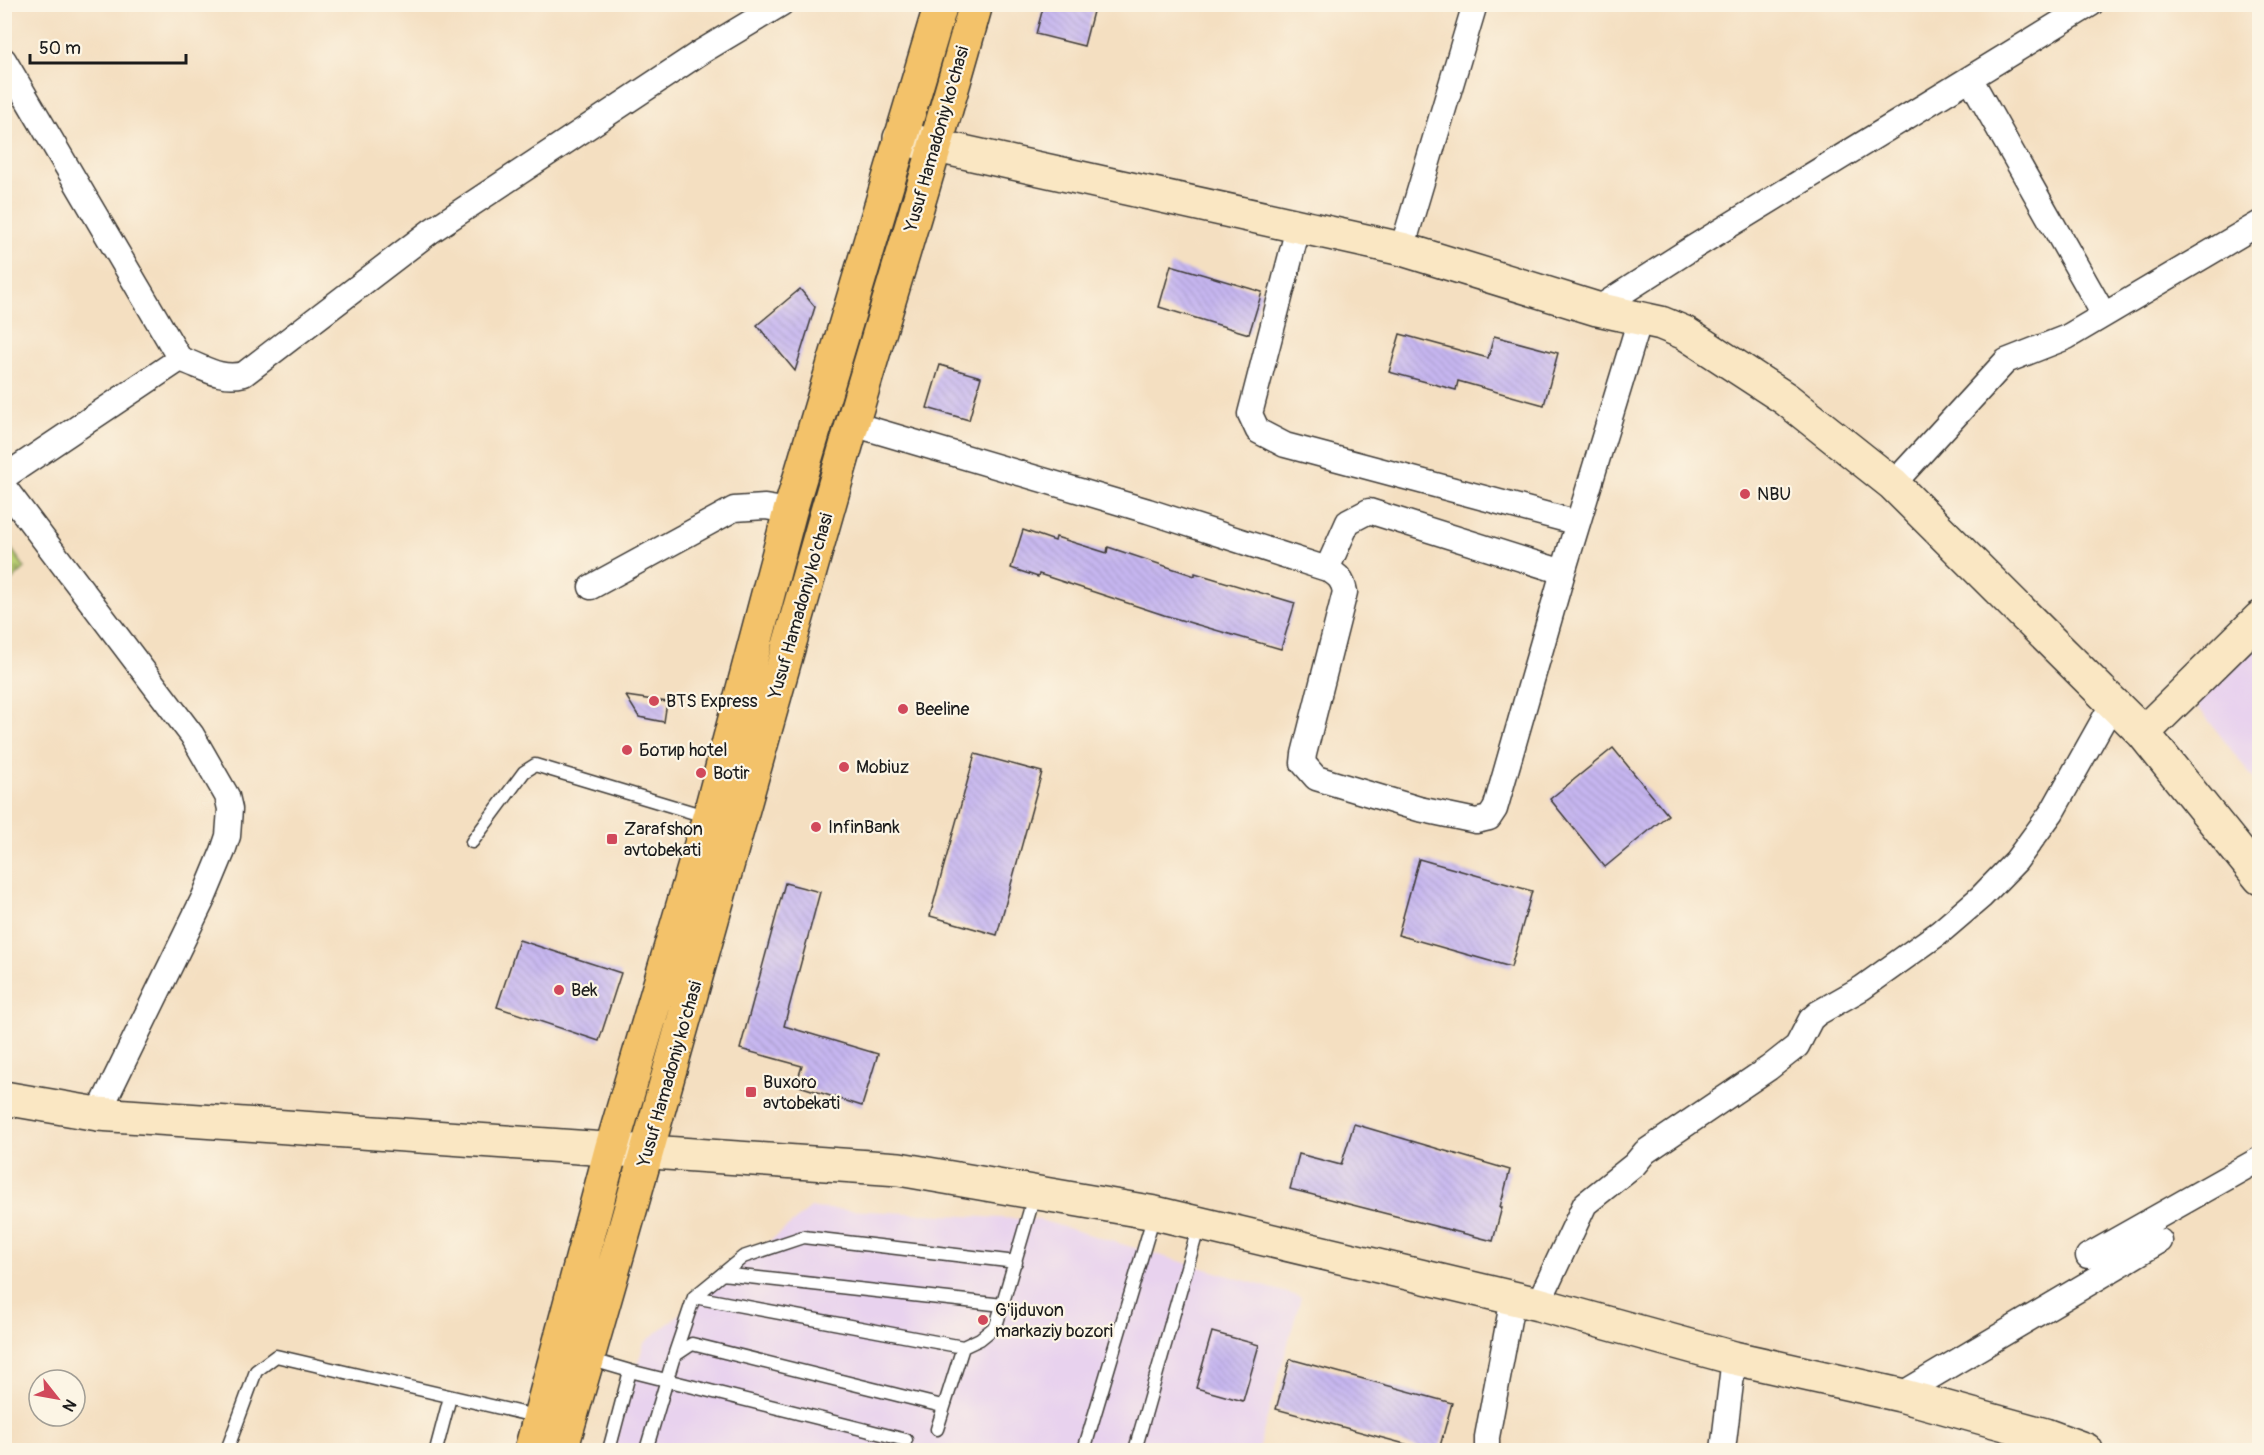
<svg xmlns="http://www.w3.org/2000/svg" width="2264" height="1455" font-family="Pangolin,sans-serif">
  <defs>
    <pattern id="cemetery-stones" width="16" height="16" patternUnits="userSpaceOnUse" patternTransform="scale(1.5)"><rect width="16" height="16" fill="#bbd074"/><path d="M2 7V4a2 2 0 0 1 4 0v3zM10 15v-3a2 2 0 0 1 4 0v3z" fill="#a0b264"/></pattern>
    <pattern id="building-back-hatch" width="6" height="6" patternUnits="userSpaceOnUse" patternTransform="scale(1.5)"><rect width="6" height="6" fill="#c6b6f0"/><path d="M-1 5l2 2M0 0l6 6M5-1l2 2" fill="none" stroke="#aa9ccd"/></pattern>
  </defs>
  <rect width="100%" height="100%" fill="#fcf5e5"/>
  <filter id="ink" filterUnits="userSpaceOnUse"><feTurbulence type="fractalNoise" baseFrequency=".0167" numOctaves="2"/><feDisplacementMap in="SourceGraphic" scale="12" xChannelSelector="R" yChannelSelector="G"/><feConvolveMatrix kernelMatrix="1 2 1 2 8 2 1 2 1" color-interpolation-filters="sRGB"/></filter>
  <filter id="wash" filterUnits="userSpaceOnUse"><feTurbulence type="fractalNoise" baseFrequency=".008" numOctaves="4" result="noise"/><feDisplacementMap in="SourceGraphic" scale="24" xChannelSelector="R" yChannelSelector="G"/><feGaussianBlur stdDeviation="1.35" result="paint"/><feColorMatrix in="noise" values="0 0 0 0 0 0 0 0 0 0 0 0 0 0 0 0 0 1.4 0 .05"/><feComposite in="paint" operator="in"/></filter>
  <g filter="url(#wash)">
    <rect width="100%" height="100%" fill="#f4dfc1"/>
    <path fill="#e8d2ee" d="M 2259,642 L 2259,786 L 2196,704 Z
      M 811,1208 L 1040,1220 L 1301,1297 L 1258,1450 L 613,1450 L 644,1343 Z"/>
    <path fill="url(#cemetery-stones)" stroke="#6c7648" stroke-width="1.5" d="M 5,540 L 25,568 L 5,587 L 4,587 Z"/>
    <g id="blocks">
      <path fill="url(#building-back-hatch)" d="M 1044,4 L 1095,4 L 1084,46 L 1036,34 Z
        M 1171,265 L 1262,292 L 1249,334 L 1159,307 Z
        M 800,289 L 815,307 L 795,371 L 757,325 Z
        M 1400,334 L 1488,358 L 1494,336 L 1558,353 L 1544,405 L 1458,381 L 1456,390 L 1389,372 Z
        M 940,365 L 981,377 L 969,420 L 927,408 Z
        M 1023,530 L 1055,541 L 1056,537 L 1107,553 L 1108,547 L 1195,576 L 1195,573 L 1295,603 L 1281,649 L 1164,615 L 1039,574 L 1038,577 L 1011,568 Z
        M 626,696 L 667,702 L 664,722 L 639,717 Z
        M 1613,748 L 1668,815 L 1605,867 L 1550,799 Z
        M 975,754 L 1042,772 L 997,935 L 930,916 Z
        M 1419,859 L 1532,891 L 1511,967 L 1398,935 Z
        M 785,883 L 820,892 L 784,1026 L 878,1054 L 862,1106 L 796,1085 L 802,1066 L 740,1049 Z
        M 519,940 L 621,973 L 599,1041 L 497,1007 Z
        M 1354,1124 L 1510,1170 L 1500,1207 L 1502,1207 L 1493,1241 L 1290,1189 L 1299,1154 L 1341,1165 Z
        M 1212,1332 L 1259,1345 L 1243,1401 L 1196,1388 Z
        M 1290,1359 L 1452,1403 L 1439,1450 L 1427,1450 L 1276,1409 Z"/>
    </g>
  </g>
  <g filter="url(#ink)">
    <use href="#blocks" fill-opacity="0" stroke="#3c3935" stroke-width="1.5"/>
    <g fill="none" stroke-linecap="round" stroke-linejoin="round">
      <g stroke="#3c3935" stroke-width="15">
        <path id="lane" d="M 472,842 L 524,772 L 535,765 L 708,817
          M 722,1274 L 1003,1305
          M 694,1297 L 963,1347
          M 674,1356 L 694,1297 L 743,1257 L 803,1237 L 1016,1262
          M 589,1359 L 630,1371 L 906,1440
          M 937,1429 L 963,1347 L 980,1339 L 996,1326 L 1035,1193
          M 227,1450 L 256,1371 L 276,1356 L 539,1417
          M 436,1450 L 450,1397
          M 609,1450 L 630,1371
          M 646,1450 L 674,1356 L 692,1344 L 942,1406
          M 1084,1450 L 1154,1215
          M 1135,1450 L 1199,1225"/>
      </g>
      <g stroke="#3c3935" stroke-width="27">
        <path id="street" d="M 4,60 L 180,359
          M 1970,78 L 2104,315
          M 1299,224 L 1250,414 L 1258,431 L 1285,445 L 1578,523
          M 1402,249 L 1475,4
          M 1597,309 L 1686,252 L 2091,4
          M 853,424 L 1148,511 L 1327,569 C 1338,575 1343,580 1345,592 L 1304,754 L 1303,763 L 1316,778 L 1419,809 L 1476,821 L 1489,818 L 1495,809 L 1563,572 L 1640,319
          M 4,477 L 180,359 C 204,367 219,380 244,374 L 431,231 L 701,52 L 781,4
          M 1893,484 L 2006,361 L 2067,337 L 2260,223
          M 4,487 L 192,735 L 227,796 L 230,809 L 228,836 L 223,851 L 203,899 L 98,1114
          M 1327,569 L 1348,522 L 1369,511 L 1563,572
          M 591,587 L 734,509 L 765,507 L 790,511
          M 2088,1256 L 2260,1159
          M 1538,1304 L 1585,1204 L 1635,1164 L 1645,1152 L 1769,1068 L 1797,1046 L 1811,1019 L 1818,1013 L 1862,988 L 1939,933 L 1981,897 L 2016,861 L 2052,812 L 2113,703
          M 1900,1395 L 2160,1241
          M 1487,1450 L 1487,1437 L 1513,1298
          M 1723,1450 L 1734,1358"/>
      </g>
      <g stroke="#3c3935" stroke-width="36">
        <path id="secondary" d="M 900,138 L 1402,249 L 1597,309 L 1661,323 L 1685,333 L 1786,399 L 1893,484 L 2143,733 L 2260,878
          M 2143,733 L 2260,618
          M 4,1098 L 98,1114 L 899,1169 L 1155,1213 L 1538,1304 L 1734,1358 L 1900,1395 L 2045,1435 L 2086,1450"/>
      </g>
      <g stroke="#3c3935" stroke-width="36">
        <path id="primary" d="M 531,1450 L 611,1150 L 709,817 L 790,511 L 941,4
          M 561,1450 C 661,1110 753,766 852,425 C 893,285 937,146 976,4"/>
      </g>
      <use href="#lane" stroke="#fff" stroke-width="12"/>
      <use href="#street" stroke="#fff" stroke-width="24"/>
      <use href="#secondary" stroke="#fae7c3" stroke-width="33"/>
      <use href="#primary" stroke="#f3c26a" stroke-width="33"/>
    </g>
  </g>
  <g fill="#d1495b" stroke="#fcf5e5" stroke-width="2">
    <circle cx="1745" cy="494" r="6"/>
    <circle cx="654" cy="701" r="6"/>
    <circle cx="903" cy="709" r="6"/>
    <circle cx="627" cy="750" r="6"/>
    <circle cx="844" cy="767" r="6"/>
    <circle cx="701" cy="773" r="6"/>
    <circle cx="816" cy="827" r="6"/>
    <rect x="606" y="833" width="12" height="12" rx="3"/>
    <circle cx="559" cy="990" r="6"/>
    <rect x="745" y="1086" width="12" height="12" rx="3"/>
    <circle cx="983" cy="1320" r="6"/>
  </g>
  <g text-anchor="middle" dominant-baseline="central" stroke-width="4.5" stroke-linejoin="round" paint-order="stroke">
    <g font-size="18" fill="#1c1c1c" stroke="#fcf5e5">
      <text transform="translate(937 139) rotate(-74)">Yusuf Hamadoniy ko'chasi</text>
      <text transform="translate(801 606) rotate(-74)">Yusuf Hamadoniy ko'chasi</text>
      <text transform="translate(670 1074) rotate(-74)">Yusuf Hamadoniy ko'chasi</text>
    </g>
    <g font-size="18" fill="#1c1c1c" stroke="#fcf5e5" text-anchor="start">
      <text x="1757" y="494">NBU</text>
      <text x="666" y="701">BTS Express</text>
      <text x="915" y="709">Beeline</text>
      <text x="639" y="750">Ботир hotel</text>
      <text x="856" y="767">Mobiuz</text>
      <text x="713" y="773">Botir</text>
      <text x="828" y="827">InfinBank</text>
      <text x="624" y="829">Zarafshon<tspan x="624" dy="21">avtobekati</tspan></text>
      <text x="571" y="990">Bek</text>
      <text x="763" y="1082">Buxoro<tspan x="763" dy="21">avtobekati</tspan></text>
      <text x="995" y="1310">G'ijduvon<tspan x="995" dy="21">markaziy bozori</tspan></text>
    </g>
  </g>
  <rect width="2264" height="1455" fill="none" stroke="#fcf5e5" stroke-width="24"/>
  <g transform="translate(57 1398) rotate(121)"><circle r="28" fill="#fcf5e5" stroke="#a29e95" stroke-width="1.5"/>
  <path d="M0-4.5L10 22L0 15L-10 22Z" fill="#d1495b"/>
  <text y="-9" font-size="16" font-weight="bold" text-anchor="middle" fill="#1c1c1c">N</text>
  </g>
  <path d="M30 54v9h156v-9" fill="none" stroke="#1c1c1c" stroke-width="3"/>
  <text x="39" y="54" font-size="18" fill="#1c1c1c" stroke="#fcf5e5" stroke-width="4.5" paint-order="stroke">50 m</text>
</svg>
